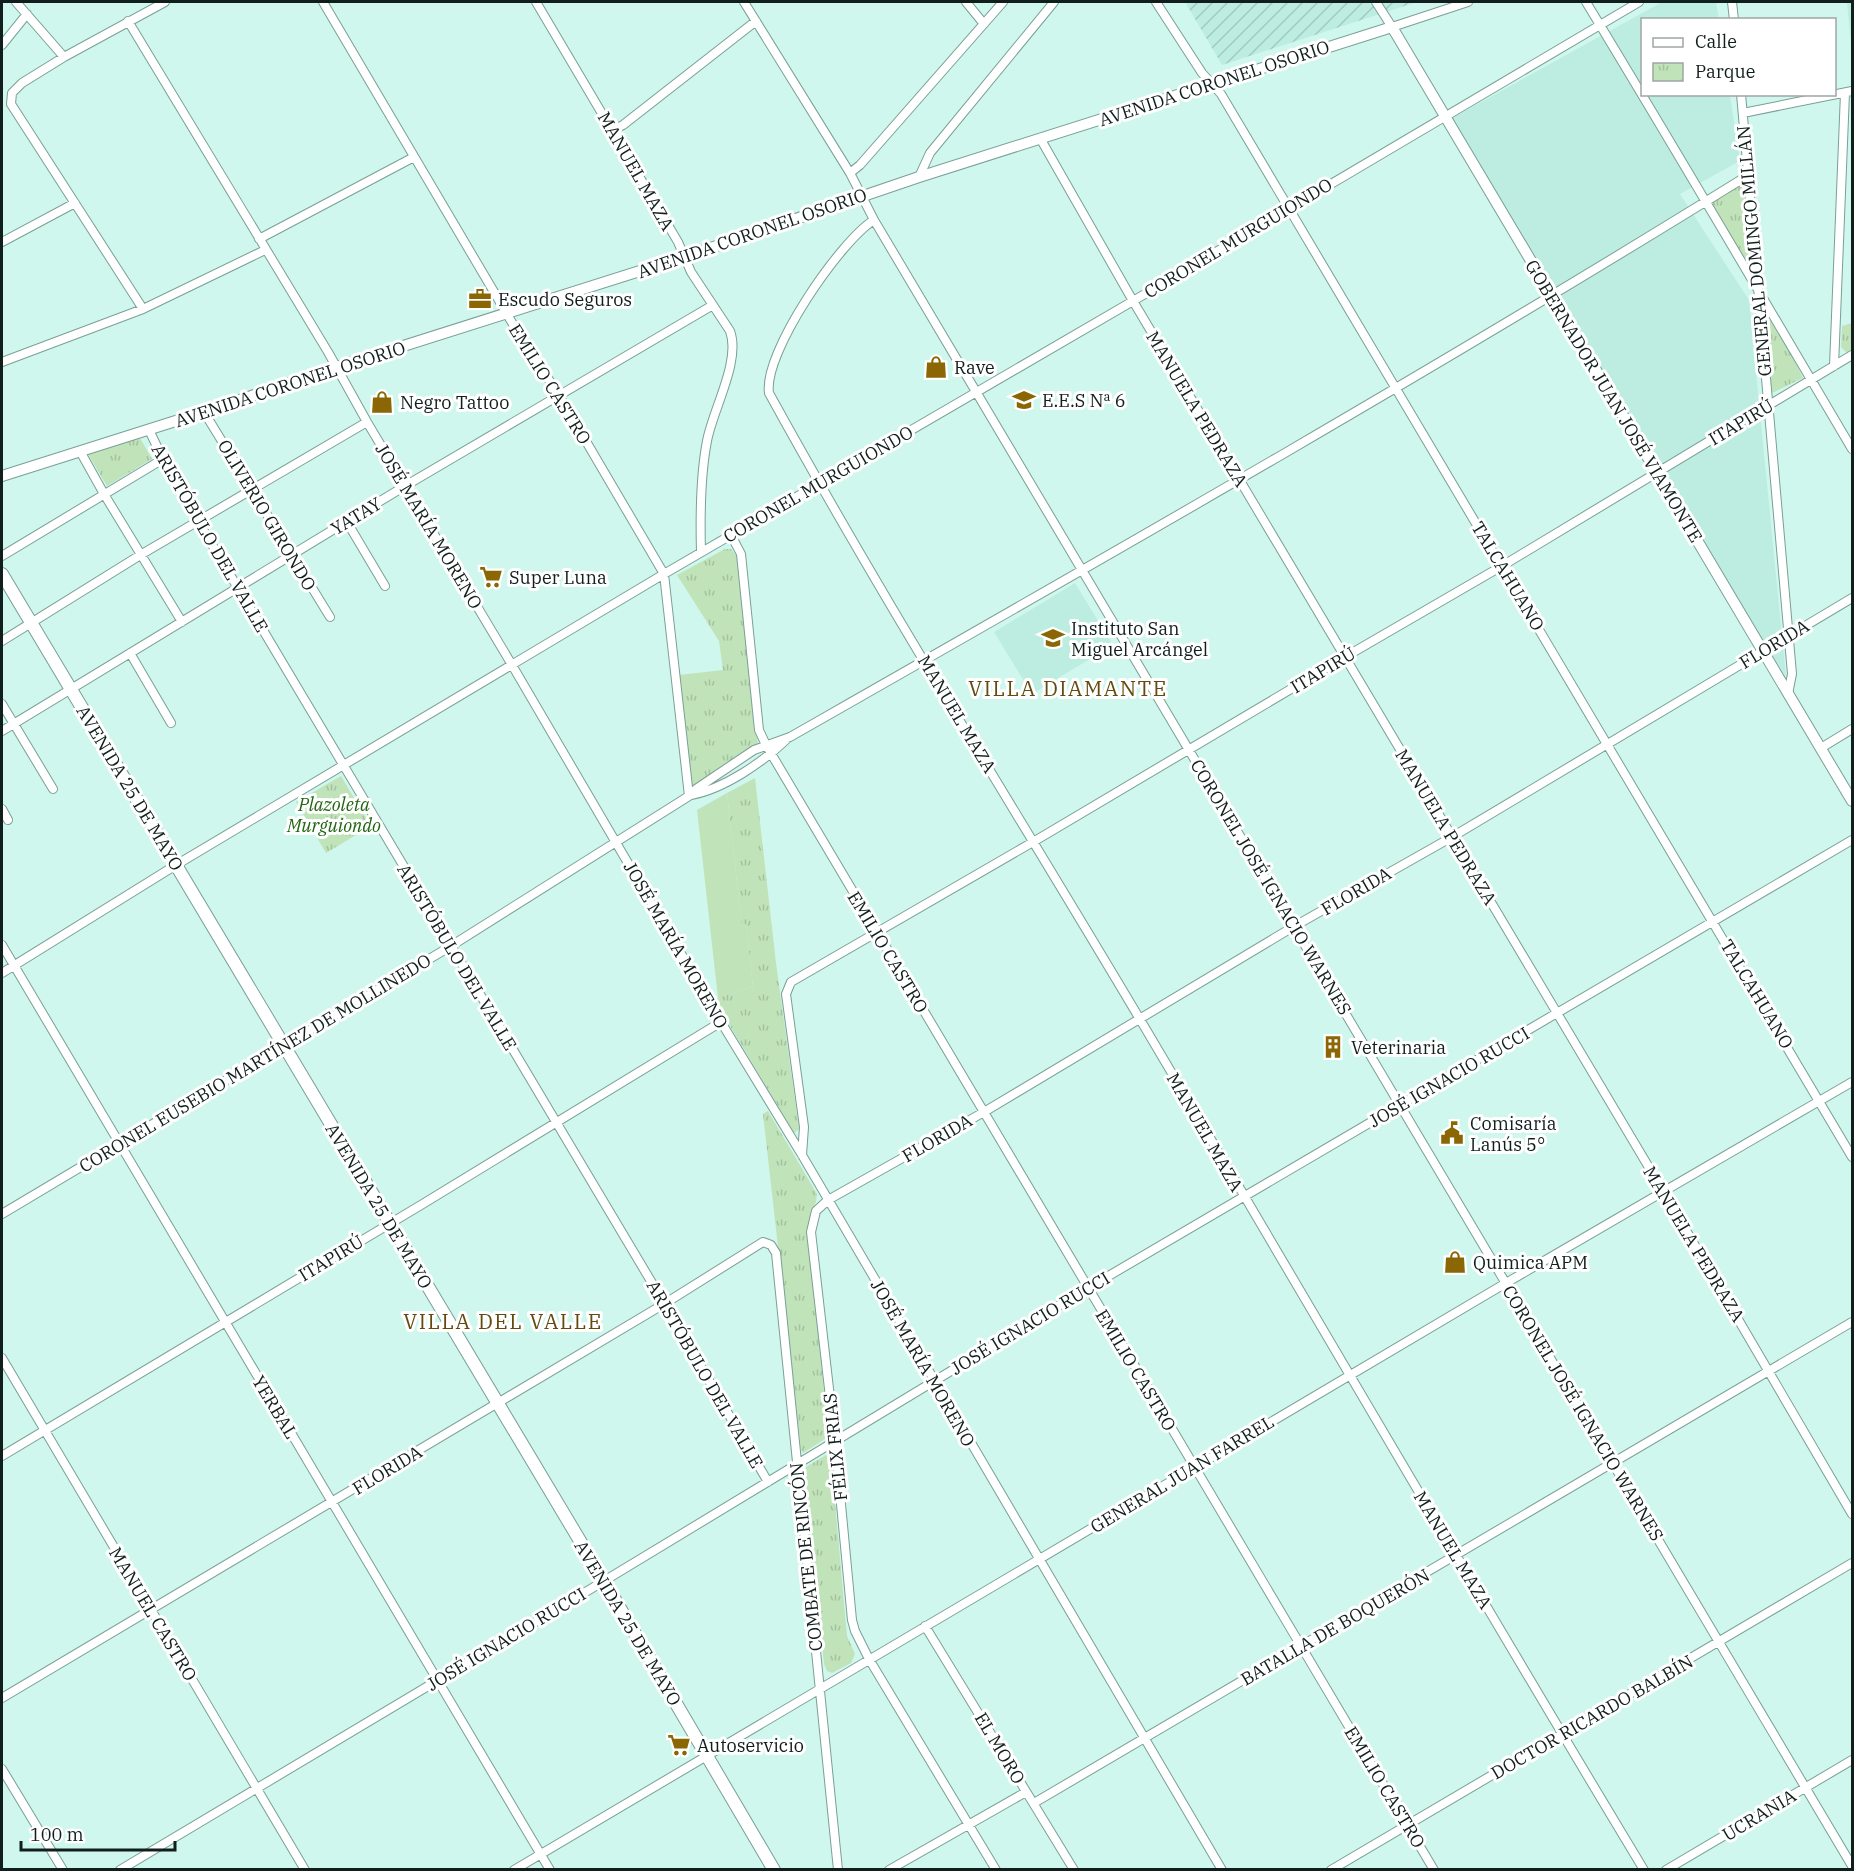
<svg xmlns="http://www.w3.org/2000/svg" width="1854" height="1871" font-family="'IBM Plex Serif',serif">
  <defs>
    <pattern id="industrial-furrows" width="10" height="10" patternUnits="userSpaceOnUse" patternTransform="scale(1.5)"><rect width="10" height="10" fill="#bdede1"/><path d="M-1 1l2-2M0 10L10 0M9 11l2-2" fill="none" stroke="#a1cbc0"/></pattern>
    <pattern id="park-tufts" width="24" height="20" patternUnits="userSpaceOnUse" patternTransform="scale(1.5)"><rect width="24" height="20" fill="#c0e3b9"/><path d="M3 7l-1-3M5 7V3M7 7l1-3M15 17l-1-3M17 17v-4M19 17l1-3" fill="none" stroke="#a4c29e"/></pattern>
  </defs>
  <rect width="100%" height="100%" fill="#d0f7ed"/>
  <path fill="#bdede1" d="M 1662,2 L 1716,2 L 1719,19 L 1642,20 L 1642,94 L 1730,95 L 1740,161 L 1680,194 L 1749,300 L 1786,677 L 1445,122 Z
    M 1847,2 L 1852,2 L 1852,54 Z
    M 1075,583 L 1113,645 L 1032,694 L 994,632 Z"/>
  <path fill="url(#industrial-furrows)" d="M 1185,2 L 1417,2 L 1222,65 Z"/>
  <path fill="#c0e3b9" d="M 727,793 L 741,919 L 746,923 L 753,987 L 718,998 L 697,810 Z"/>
  <path fill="url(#park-tufts)" d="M 1747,176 L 1757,286 L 1803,378 L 1770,394 L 1757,286 L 1707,201 Z
    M 1852,323 L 1852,351 L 1847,353 L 1841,347 L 1842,326 Z
    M 140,438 L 152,459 L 107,486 L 88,454 Z
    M 725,549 L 731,549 L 739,559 L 758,744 L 690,787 L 679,675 L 723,670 L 719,641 L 677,575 Z
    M 341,776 L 371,826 L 326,853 L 296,802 Z
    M 755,778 L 776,963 L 799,1129 L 794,1133 L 714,999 L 753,987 L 746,924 L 742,923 L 741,919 L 727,793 Z
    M 768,1111 L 817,1194 L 816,1202 L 811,1213 L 808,1231 L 828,1432 L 825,1439 L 803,1453 L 801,1450 L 763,1114 Z
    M 826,1455 L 831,1459 L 847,1636 L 855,1654 L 851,1663 L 832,1673 L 827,1671 L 824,1664 L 805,1474 L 806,1467 Z"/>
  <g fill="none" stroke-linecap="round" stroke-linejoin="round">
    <g stroke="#7a9f96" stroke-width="10">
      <path id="minor" d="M 16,2 L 64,57
        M 323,2 L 514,326 L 560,397 L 664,574 L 689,796
        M 536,2 L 678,242 L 691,272 L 730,331 C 741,361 713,409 707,441 C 700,477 700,515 701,552
        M 744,2 L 850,173 L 874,220 L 1852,1866
        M 966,2 L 984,24
        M 1156,2 L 1202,73 L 1221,94 L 1852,1157
        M 1376,2 L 1392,27 L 1468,2
        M 1586,2 C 1676,150 1764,300 1852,449
        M 1732,2 L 1734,20
        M 128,21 L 328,352 L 367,422 L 512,665 L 721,1022 L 802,1155 L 1222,1870
        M 2,45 L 27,14
        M 1741,94 L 1792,674 L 1788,694
        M 1743,113 L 1852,91
        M 613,130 L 623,125 L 756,21
        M 1040,138 L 1133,301 L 1663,1191 L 1852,1514
        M 850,173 L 860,165 L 1003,2
        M 919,177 L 930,153 L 1054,2
        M 874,220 C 840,241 763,353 769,393 C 885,604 1015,809 1138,1016 C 1307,1301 1473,1587 1644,1870
        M 259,239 L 414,157
        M 2,242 L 75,203
        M 143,309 L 11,104 L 12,93 L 22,83 L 64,57 L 165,2
        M 2,362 L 143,309 L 265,250
        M 1834,366 L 1845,93
        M 204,412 L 330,617
        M 149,430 L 163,459 L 198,521 L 658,1293 L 768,1482
        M 80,451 L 104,494 L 182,622
        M 347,522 L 385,586
        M 731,535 L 741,554 L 759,730 L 766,745 L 1434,1870
        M 2,556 L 163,459
        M 2,641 L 142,554 L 367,422
        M 130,653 L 171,723
        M 2,704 L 53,789
        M 2,731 L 405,486 L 713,305
        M 1821,748 L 1852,729
        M 691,795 C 724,789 763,762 787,739
        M 2,809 L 8,820
        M 2,945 L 550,1870
        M 2,973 L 176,865 L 664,574 L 1133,301 L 1639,2
        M 802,1155 L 804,1127 L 786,994 L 791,982 L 1033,842 L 1345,657 L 1502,566 L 1852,355
        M 2,1214 L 451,946 L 689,796 L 696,789 L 754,750 L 790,737 C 1111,554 1433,371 1747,176
        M 2,1358 L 305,1870
        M 2,1456 L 421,1205 L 721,1022
        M 925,1626 L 1074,1870
        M 2,1698 L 664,1304 L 763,1242 L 771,1245 L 776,1253 L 838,1870
        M 2,1769 L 63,1870
        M 1034,1803 L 1852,1322
        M 120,1870 L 604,1581 L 1088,1288 L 1852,840
        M 514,1870 L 1506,1283 L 1852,1082
        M 889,1870 L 1026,1792
        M 996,1870 L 869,1659 L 855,1631 L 852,1620 L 835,1441 L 811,1232 L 816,1211 L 828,1200 L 984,1112 L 1293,927 L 1452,837 L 1852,598
        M 1331,1870 L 1852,1563
        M 1666,1870 L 1852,1760"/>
    </g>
    <g stroke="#7a9f96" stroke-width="12">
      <path id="tertiary" d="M 2,476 L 204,412 L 337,367 L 684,257 L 919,177 L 1392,27 L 1852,801"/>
    </g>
    <g stroke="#7a9f96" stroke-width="14">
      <path id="secondary" d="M 2,574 L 604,1581 L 774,1870"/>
    </g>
    <use href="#minor" stroke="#fff" stroke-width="8"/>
    <use href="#tertiary" stroke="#fff" stroke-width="10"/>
    <use href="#secondary" stroke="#fff" stroke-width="12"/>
  </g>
  <defs>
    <g id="office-bare" transform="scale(1.8)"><path d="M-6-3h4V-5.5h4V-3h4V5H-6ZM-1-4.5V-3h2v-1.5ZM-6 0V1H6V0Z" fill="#8a6604" stroke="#fff" stroke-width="2.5" paint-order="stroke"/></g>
    <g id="shop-bare" transform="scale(1.8)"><path d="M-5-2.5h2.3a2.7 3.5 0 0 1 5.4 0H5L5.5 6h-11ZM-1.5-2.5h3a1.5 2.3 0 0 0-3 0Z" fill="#8a6604" stroke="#fff" stroke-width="2.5" paint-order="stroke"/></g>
    <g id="school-bare" transform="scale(1.8)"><path d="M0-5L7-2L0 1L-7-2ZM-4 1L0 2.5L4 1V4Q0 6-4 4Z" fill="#8a6604" stroke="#fff" stroke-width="2.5" paint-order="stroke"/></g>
    <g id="supermarket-bare" transform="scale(1.8)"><path d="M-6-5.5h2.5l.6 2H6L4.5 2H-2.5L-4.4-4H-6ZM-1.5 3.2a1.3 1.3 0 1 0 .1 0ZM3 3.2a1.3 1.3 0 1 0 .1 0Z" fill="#8a6604" stroke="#fff" stroke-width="2.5" paint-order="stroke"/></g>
    <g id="building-bare" transform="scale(1.8)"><path d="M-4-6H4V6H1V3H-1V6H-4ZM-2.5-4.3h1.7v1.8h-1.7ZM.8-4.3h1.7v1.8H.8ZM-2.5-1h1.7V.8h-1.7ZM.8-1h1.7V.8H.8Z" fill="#8a6604" stroke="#fff" stroke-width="2.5" paint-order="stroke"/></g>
    <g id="civic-bare" transform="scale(1.8)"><path d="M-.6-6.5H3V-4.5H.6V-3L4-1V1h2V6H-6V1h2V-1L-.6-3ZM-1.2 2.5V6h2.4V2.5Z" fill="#8a6604" stroke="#fff" stroke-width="2.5" paint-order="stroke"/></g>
  </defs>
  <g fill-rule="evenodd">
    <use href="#office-bare" x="480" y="299"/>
    <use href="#shop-bare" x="936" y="367"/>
    <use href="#school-bare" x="1024" y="400"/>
    <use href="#shop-bare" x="382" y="402"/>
    <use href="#supermarket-bare" x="491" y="577"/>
    <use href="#school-bare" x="1053" y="638"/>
    <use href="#building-bare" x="1333" y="1047"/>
    <use href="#civic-bare" x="1452" y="1133"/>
    <use href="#shop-bare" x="1455" y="1262"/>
    <use href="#supermarket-bare" x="679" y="1745"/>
  </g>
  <g text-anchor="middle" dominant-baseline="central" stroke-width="6" stroke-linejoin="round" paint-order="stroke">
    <g font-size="18" fill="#111f1c" stroke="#fff">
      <text transform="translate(1214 83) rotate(-18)">AVENIDA CORONEL OSORIO</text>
      <text transform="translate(636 171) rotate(60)">MANUEL MAZA</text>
      <text transform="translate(752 233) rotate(-19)">AVENIDA CORONEL OSORIO</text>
      <text transform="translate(1238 238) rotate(-31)">CORONEL MURGUIONDO</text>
      <text transform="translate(1754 251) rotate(-95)">GENERAL DOMINGO MILLÁN</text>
      <text transform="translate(290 384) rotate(-18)">AVENIDA CORONEL OSORIO</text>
      <text transform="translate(550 384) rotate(58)">EMILIO CASTRO</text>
      <text transform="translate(1614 401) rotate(59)">GOBERNADOR JUAN JOSÉ VIAMONTE</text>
      <text transform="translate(1197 409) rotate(59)">MANUELA PEDRAZA</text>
      <text transform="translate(1741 422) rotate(-31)">ITAPIRÚ</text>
      <text transform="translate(818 484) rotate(-30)">CORONEL MURGUIONDO</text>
      <text transform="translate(267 515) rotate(59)">OLIVERIO GIRONDO</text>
      <text transform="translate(356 516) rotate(-31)">YATAY</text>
      <text transform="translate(429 526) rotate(59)">JOSÉ MARÍA MORENO</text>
      <text transform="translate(210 538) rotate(60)">ARISTÓBULO DEL VALLE</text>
      <text transform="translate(1508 576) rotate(59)">TALCAHUANO</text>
      <text transform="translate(1774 644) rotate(-31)">FLORIDA</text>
      <text transform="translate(1323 670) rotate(-31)">ITAPIRÚ</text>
      <text transform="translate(957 714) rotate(59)">MANUEL MAZA</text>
      <text transform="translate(130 788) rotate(59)">AVENIDA 25 DE MAYO</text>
      <text transform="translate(1446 827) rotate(59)">MANUELA PEDRAZA</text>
      <text transform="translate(1271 887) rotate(59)">CORONEL JOSÉ IGNACIO WARNES</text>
      <text transform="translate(1356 891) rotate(-30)">FLORIDA</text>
      <text transform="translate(676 945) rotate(60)">JOSÉ MARÍA MORENO</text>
      <text transform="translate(888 952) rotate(59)">EMILIO CASTRO</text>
      <text transform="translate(457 957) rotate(59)">ARISTÓBULO DEL VALLE</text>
      <text transform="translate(1757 994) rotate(59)">TALCAHUANO</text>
      <text transform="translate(255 1063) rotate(-31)">CORONEL EUSEBIO MARTÍNEZ DE MOLLINEDO</text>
      <text transform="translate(1449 1077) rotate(-30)">JOSÉ IGNACIO RUCCI</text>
      <text transform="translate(1205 1132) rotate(60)">MANUEL MAZA</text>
      <text transform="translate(937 1138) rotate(-30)">FLORIDA</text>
      <text transform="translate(379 1206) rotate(59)">AVENIDA 25 DE MAYO</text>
      <text transform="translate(1694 1244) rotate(59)">MANUELA PEDRAZA</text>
      <text transform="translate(331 1258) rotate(-31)">ITAPIRÚ</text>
      <text transform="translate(1030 1323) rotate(-31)">JOSÉ IGNACIO RUCCI</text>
      <text transform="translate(923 1363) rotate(60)">JOSÉ MARÍA MORENO</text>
      <text transform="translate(1136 1370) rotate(59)">EMILIO CASTRO</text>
      <text transform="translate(705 1374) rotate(60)">ARISTÓBULO DEL VALLE</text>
      <text transform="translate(275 1407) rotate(59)">YERBAL</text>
      <text transform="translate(1583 1413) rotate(59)">CORONEL JOSÉ IGNACIO WARNES</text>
      <text transform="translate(835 1447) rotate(-96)">FÉLIX FRIAS</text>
      <text transform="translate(387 1470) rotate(-31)">FLORIDA</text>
      <text transform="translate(1182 1474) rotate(-31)">GENERAL JUAN FARREL</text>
      <text transform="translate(1453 1550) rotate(59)">MANUEL MAZA</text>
      <text transform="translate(806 1557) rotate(-96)">COMBATE DE RINCÓN</text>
      <text transform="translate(153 1614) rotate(59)">MANUEL CASTRO</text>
      <text transform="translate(628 1623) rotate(59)">AVENIDA 25 DE MAYO</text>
      <text transform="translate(1335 1627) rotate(-30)">BATALLA DE BOQUERÓN</text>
      <text transform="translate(506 1639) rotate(-31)">JOSÉ IGNACIO RUCCI</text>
      <text transform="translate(1592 1717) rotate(-30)">DOCTOR RICARDO BALBÍN</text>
      <text transform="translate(1000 1748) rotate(59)">EL MORO</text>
      <text transform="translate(1385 1787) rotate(59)">EMILIO CASTRO</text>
      <text transform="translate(1759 1815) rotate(-31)">UCRANIA</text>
    </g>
    <g font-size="18" fill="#111f1c" stroke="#fff" text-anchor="start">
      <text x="498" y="299">Escudo Seguros</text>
      <text x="954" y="367">Rave</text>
      <text x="1042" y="400">E.E.S Nª 6</text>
      <text x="400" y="402">Negro Tattoo</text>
      <text x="509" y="577">Super Luna</text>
      <text x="1071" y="628">Instituto San<tspan x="1071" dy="21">Miguel Arcángel</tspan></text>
      <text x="1351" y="1047">Veterinaria</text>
      <text x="1470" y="1123">Comisaría<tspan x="1470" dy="21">Lanús 5°</tspan></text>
      <text x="1473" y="1262">Quimica APM</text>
      <text x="697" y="1745">Autoservicio</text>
    </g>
    <g font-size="18" font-style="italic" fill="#216511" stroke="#fff">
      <text x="334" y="804">Plazoleta<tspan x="334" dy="21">Murguiondo</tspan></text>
    </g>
    <g font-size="21" letter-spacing="1.5" fill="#644a0f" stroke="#fff">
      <text x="1068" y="688">VILLA DIAMANTE</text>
      <text x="503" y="1321">VILLA DEL VALLE</text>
    </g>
  </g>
  <rect width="1854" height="1871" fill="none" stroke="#111f1c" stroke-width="6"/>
  <rect x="1641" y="18" width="195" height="78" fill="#ffffff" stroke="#a0a5a4" stroke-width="1.5"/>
  <rect x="1653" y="38" width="30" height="9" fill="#ffffff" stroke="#a0a5a4" stroke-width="1.5"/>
  <text x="1695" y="48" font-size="18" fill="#111f1c">Calle</text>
  <rect x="1653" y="63" width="30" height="18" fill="url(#park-tufts)" stroke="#a0a5a4" stroke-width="1.5"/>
  <text x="1695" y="78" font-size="18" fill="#111f1c">Parque</text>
  <path d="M21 1841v9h154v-9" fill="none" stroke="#111f1c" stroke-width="3"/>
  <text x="30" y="1841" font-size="18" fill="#111f1c" stroke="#ffffff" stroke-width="4.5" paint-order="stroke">100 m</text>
</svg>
